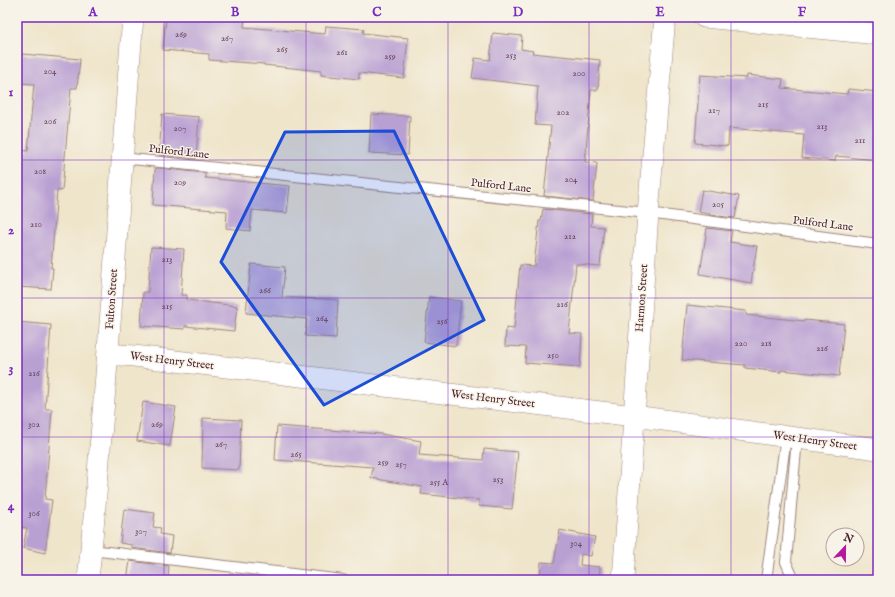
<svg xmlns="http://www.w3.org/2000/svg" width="895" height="597" font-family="'IM FELL English',serif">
  <rect width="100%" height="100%" fill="#f7f3e8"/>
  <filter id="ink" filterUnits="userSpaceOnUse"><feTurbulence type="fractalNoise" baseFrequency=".025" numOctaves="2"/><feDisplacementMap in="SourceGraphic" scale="8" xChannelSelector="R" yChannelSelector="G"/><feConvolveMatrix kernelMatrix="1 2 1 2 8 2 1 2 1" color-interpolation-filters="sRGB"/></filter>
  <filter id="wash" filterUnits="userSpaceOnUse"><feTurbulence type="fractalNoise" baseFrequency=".012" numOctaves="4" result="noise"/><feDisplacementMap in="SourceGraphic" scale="16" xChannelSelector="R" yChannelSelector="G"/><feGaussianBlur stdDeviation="0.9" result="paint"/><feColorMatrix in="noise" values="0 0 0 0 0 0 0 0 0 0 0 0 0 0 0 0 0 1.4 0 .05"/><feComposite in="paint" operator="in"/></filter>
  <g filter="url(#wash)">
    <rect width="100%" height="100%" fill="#efe5cb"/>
    <g id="blocks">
      <path fill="#b9a0d3" d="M 166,17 L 245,17 L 244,27 L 325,34 L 326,26 L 364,29 L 363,33 L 408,38 L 404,78 L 359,73 L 359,79 L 321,75 L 321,71 L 264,65 L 264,64 L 209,60 L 209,54 L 163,50 Z
        M 493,33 L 522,36 L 521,49 L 533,51 L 532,53 L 600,60 L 598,90 L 591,90 L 585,162 L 597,163 L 593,201 L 544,196 L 551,126 L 535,125 L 538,86 L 472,78 L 475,58 L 490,60 Z
        M 22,54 L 80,59 L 77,88 L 71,88 L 62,191 L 57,190 L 51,268 L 53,268 L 51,289 L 17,287 L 17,150 L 28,151 L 34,84 L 19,83 Z
        M 700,75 L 747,78 L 747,75 L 783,79 L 782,88 L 847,94 L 848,89 L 878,92 L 878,160 L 836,156 L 835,161 L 802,158 L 804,135 L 729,128 L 728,146 L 695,143 Z
        M 162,114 L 199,117 L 196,159 L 159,155 Z
        M 371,114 L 410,116 L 408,155 L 369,153 Z
        M 158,168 L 205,173 L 205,178 L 290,186 L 287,213 L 252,210 L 250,231 L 226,228 L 227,211 L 153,205 L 155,169 Z
        M 702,190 L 739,196 L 735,218 L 709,215 L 710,214 L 698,212 Z
        M 543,209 L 592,214 L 591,226 L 604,227 L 600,266 L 576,264 L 569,333 L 582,334 L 580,367 L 525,363 L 526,347 L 505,346 L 506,328 L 514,329 L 520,265 L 534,266 L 539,221 L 541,221 Z
        M 707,228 L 732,231 L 730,242 L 757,246 L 751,283 L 700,274 Z
        M 151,247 L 184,249 L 181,295 L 187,295 L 187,300 L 237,306 L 234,331 L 185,326 L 185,329 L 141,326 L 143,292 L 148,292 Z
        M 251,264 L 285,267 L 282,297 L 338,300 L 336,338 L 305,336 L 307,319 L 246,313 Z
        M 429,297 L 461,301 L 456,346 L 424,342 Z
        M 687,305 L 746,311 L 746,315 L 805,321 L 805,320 L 844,324 L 839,376 L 781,370 L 781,372 L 745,368 L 745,365 L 682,360 Z
        M 17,322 L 51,325 L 45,409 L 52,409 L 45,499 L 52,500 L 45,553 L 23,548 L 27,528 L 17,527 Z
        M 143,402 L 176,407 L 170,446 L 137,441 Z
        M 203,418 L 241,420 L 239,470 L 202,468 Z
        M 277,426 L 381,434 L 421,441 L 419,455 L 483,460 L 484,449 L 518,452 L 512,509 L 479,506 L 479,500 L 421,494 L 422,487 L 371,478 L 373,467 L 275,460 Z
        M 124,509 L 155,513 L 153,527 L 161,528 L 160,534 L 172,536 L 170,553 L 132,548 L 132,545 L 120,543 Z
        M 560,530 L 595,537 L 591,556 L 581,554 L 580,565 L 600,567 L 599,580 L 540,580 L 541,562 L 554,563 Z
        M 130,561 L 169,566 L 168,580 L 127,580 Z"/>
    </g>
  </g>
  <g filter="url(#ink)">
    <use href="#blocks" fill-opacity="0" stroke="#9c827b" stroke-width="1"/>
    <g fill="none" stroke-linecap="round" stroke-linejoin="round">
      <g stroke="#9c827b" stroke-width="12">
        <path id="service" d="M 122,158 L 648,213 L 878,244
          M 91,550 L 343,580
          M 766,580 L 786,437
          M 794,580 L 786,562 L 797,438"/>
      </g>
      <g stroke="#9c827b" stroke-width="22">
        <path id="minor" d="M 704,17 L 878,34
          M 108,354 L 134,356 L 634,416 L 878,449
          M 88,580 C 107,393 118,205 133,17
          M 623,580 L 648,213 L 665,17"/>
      </g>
      <use href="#service" stroke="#fff" stroke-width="10"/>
      <use href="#minor" stroke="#fff" stroke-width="21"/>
    </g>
  </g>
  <path fill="#1d4ed8" fill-opacity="0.2" stroke="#1d4ed8" stroke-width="3" stroke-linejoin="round" d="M 394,131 L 484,320 L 324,405 L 221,262 L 285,132 Z"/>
  <path fill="none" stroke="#7b2cbf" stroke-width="1" stroke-opacity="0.55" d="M 164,17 L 164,580M 306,17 L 306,580M 448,17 L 448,580M 589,17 L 589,580M 731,17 L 731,580M 17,160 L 878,160M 17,298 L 878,298M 17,437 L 878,437"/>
  <g text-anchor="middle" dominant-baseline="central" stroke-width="3" stroke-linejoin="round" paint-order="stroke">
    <g font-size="9" fill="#663f55">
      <text x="181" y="34">269</text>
      <text x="227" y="38">267</text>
      <text x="282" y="49">265</text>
      <text x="342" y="52">261</text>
      <text x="511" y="55">253</text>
      <text x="390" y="56">259</text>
      <text x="50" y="71">204</text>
      <text x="579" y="73">200</text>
      <text x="763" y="104">215</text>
      <text x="714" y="110">217</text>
      <text x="563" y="112">202</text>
      <text x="50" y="121">206</text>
      <text x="822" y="126">213</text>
      <text x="180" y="128">207</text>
      <text x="860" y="140">211</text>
      <text x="40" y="171">208</text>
      <text x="571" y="179">204</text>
      <text x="180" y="182">209</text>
      <text x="718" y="204">205</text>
      <text x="36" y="224">210</text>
      <text x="570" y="236">212</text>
      <text x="167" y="259">213</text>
      <text x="265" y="290">266</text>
      <text x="562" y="304">216</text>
      <text x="167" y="306">215</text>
      <text x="322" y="318">264</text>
      <text x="442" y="321">256</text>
      <text x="741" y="343">220</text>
      <text x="766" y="343">218</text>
      <text x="822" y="348">216</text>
      <text x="553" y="355">250</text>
      <text x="34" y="373">216</text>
      <text x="34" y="424">302</text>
      <text x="157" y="424">269</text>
      <text x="221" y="444">267</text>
      <text x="296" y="454">265</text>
      <text x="383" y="462">259</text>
      <text x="401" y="464">257</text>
      <text x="498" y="479">253</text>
      <text x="439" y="482">255 A</text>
      <text x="34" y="513">306</text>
      <text x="141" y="531">307</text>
      <text x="576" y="543">304</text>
    </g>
    <g font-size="11" fill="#4a1f2b" stroke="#f7f3e8">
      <text transform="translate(179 152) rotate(6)">Pulford Lane</text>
      <text transform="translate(501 186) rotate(6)">Pulford Lane</text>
      <text transform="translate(823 224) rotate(7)">Pulford Lane</text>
      <text transform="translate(642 298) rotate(-86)">Harmon Street</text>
      <text transform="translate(112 299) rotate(-86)">Fulton Street</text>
      <text transform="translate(172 361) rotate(7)">West Henry Street</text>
      <text transform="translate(493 399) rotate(7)">West Henry Street</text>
      <text transform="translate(815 441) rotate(8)">West Henry Street</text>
    </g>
  </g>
  <rect width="895" height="597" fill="none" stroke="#f7f3e8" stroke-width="44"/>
  <g transform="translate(845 547) rotate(22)"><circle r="19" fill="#f7f3e8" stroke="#b29e9c"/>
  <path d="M0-3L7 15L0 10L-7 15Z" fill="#b5179e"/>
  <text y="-6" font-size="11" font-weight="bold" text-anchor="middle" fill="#4a1f2b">N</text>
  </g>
  <rect x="22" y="22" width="851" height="553" fill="none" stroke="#7b2cbf" stroke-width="1.5"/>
  <g font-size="13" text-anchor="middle" font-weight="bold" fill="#7b2cbf">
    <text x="93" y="16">A</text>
    <text x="235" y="16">B</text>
    <text x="377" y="16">C</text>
    <text x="518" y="16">D</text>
    <text x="660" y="16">E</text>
    <text x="802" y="16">F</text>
    <text x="11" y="96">1</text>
    <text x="11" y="234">2</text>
    <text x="11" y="372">3</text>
    <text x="11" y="510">4</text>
  </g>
</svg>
